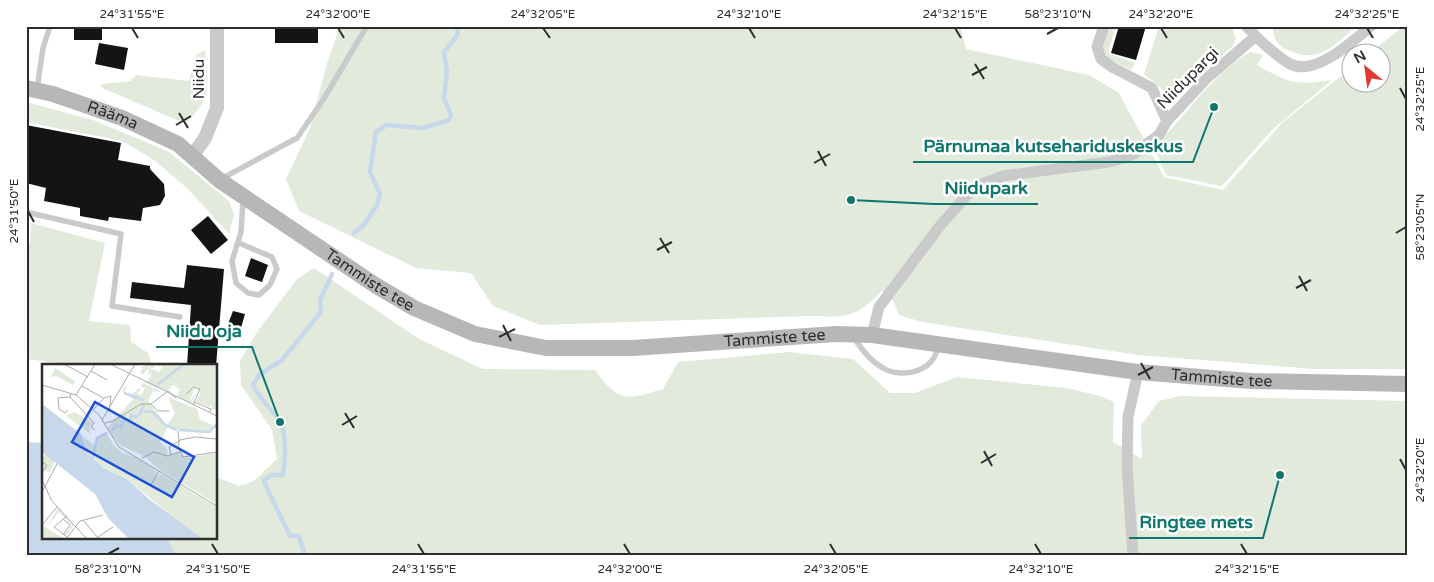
<svg xmlns="http://www.w3.org/2000/svg" width="1434" height="582" font-family="'Varela Round',sans-serif">
  <rect width="100%" height="100%" fill="#fff"/>
  <path fill="#e1eadb" d="M 340,26 L 960,26 L 966,49 L 1089,75 L 1119,93 L 1164,177 L 1223,190 L 1283,122 L 1351,68 L 1352,82 L 1382,82 L 1382,52 L 1371,52 L 1404,26 L 1408,26 L 1408,369 L 1315,369 L 1138,355 L 922,322 L 899,315 L 893,300 L 882,291 C 853,319 849,317 810,316 L 540,325 L 493,306 L 471,273 L 416,268 L 299,211 L 286,179 L 310,128 L 327,63 Z
    M 1108,26 L 1116,26 L 1108,53 L 1135,63 L 1131,70 L 1107,58 L 1102,46 Z
    M 1159,26 L 1232,26 L 1236,39 L 1232,47 L 1170,102 L 1162,89 L 1144,74 Z
    M 1275,26 L 1357,26 C 1334,45 1319,65 1288,50 C 1278,46 1274,40 1273,29 Z
    M 205,50 C 207,84 214,95 188,121 L 177,120 L 100,87 L 102,84 L 130,81 L 136,75 L 189,81 L 196,55 Z
    M 1250,52 L 1263,55 L 1257,65 C 1290,84 1295,85 1332,80 L 1273,129 L 1222,186 L 1166,175 L 1154,147 C 1186,116 1211,75 1250,52 Z
    M 26,102 L 93,120 L 169,152 L 229,201 L 234,214 L 229,234 L 188,189 L 154,160 L 122,141 L 26,122 Z
    M 31,223 L 105,243 L 89,321 L 130,325 L 131,342 L 148,353 L 152,366 L 82,366 L 26,359 L 26,243 L 30,244 Z
    M 314,268 L 419,339 L 483,369 L 595,370 C 619,403 626,400 663,389 L 678,362 L 789,352 L 853,359 L 890,393 L 915,393 L 957,377 L 1067,388 L 1100,396 L 1114,402 L 1113,442 L 1142,459 L 1141,425 L 1159,401 L 1180,396 L 1408,401 L 1408,556 L 177,556 L 167,538 L 216,538 L 216,477 L 239,486 L 254,481 L 277,459 L 272,430 L 241,385 L 240,361 L 257,332 L 297,279 Z"/>
  <path fill="#c7d8ea" d="M 26,442 L 44,443 L 44,538 L 167,538 L 177,556 L 26,556 Z"/>
  <g fill="none" stroke-linecap="round" stroke-linejoin="round">
    <path stroke="#c7d8ea" stroke-width="4.5" d="M 354,233 L 364,225 L 377,205 L 380,194 L 370,172 L 376,132 L 387,125 L 423,128 L 449,120 L 451,115 L 444,98 L 447,71 L 444,52 L 457,36 L 458,26
      M 305,556 L 299,536 L 290,536 L 266,486 L 264,480 L 271,475 L 283,475 C 285,460 288,433 279,420 C 270,408 260,399 253,385 L 259,375 L 282,360 L 321,312 L 320,300 L 332,274"/>
  </g>
  <path fill="#141414" d="M 74,26 L 102,26 L 102,40 L 74,40 Z
    M 275,26 L 318,26 L 318,43 L 275,43 Z
    M 1119,26 L 1146,26 L 1136,60 L 1111,53 Z
    M 99,43 L 128,48 L 124,70 L 95,64 Z
    M 26,125 L 121,143 L 118,160 L 150,166 L 150,169 L 164,184 L 165,196 L 160,205 L 143,208 L 141,221 L 109,217 L 108,221 L 80,216 L 80,208 L 44,201 L 46,188 L 26,183 Z
    M 208,216 L 228,240 L 211,254 L 191,230 Z
    M 251,258 L 268,265 L 262,282 L 245,276 Z
    M 187,265 L 224,269 L 216,366 L 187,366 L 191,305 L 130,298 L 132,282 L 184,288 Z
    M 233,311 L 245,314 L 241,328 L 228,324 Z"/>
  <g fill="none" stroke-linecap="round" stroke-linejoin="round">
    <path stroke="#cacaca" stroke-width="5.5" d="M 37,89 L 43,48 L 50,26
      M 221,179 L 297,138 L 323,100 L 367,26
      M 26,212 L 121,234 L 112,306 L 180,317
      M 239,243 L 272,257 L 277,269 L 270,285 L 259,295 L 248,293 L 236,283 L 232,261 L 241,232 L 243,199
      M 853,336 C 861,349 870,361 883,368 C 903,380 938,370 937,345"/>
    <path stroke="#cacaca" stroke-width="11" d="M 1104,26 L 1097,47 L 1101,59 L 1112,67 L 1152,88 L 1167,121
      M 1246,26 C 1258,39 1275,55 1290,64 C 1315,77 1353,41 1371,26
      M 872,335 L 879,307 L 939,227 L 967,195 L 982,184 L 1003,176 L 1109,162 L 1132,155 L 1159,135 L 1167,121 L 1207,78 L 1256,36
      M 1133,556 L 1127,466 L 1128,417 L 1138,372"/>
    <path stroke="#cacaca" stroke-width="14" d="M 193,155 L 205,138 L 217,108 L 217,26"/>
    <path stroke="#b7b7b7" stroke-width="16" id="s1" d="M 26,88 L 53,94 L 122,118 L 178,144 L 219,180 L 375,285 L 414,308 L 475,334 L 546,348 L 633,348 L 836,334 L 872,335 L 1138,372 L 1251,381 L 1408,384"/>
  </g>
  <path fill="none" stroke="#2d2d2d" stroke-width="2" d="M 132,28 L 138,38M 338,28 L 344,38M 543,28 L 550,38M 749,28 L 755,38M 955,28 L 961,38M 1161,28 L 1167,38M 1367,28 L 1373,38M 1047,34 L 1058,28M 975,64 L 984,79M 972,75 L 987,67M 1400,88 L 1406,99M 179,113 L 188,128M 176,125 L 191,116M 818,151 L 826,166M 814,163 L 830,154M 28,211 L 34,222M 1396,233 L 1406,227M 660,238 L 669,253M 657,250 L 672,242M 1299,276 L 1307,291M 1296,288 L 1311,280M 503,325 L 511,341M 499,337 L 515,329M 1141,363 L 1150,379M 1138,375 L 1153,367M 345,413 L 354,428M 342,425 L 357,416M 984,451 L 992,466M 1400,459 L 1406,470M 981,463 L 996,454M 212,544 L 218,554M 418,544 L 424,554M 624,544 L 630,554M 830,544 L 836,554M 1035,544 L 1041,554M 1241,544 L 1247,554M 108,554 L 119,548"/>
  <g text-anchor="middle" dominant-baseline="central" stroke-width="5" stroke-linejoin="round" paint-order="stroke">
    <g font-size="16" fill="#2d2d2d" stroke="#fff">
      <text transform="translate(1188 78) rotate(-45)">Niidupargi</text>
      <text transform="translate(199 79) rotate(-90)">Niidu</text>
      <text stroke="none"><textPath href="#s1" startOffset="91">Rääma</textPath></text>
      <text stroke="none"><textPath href="#s1" startOffset="398">Tammiste tee</textPath></text>
      <text stroke="none"><textPath href="#s1" startOffset="818">Tammiste tee</textPath></text>
      <text stroke="none"><textPath href="#s1" startOffset="1268">Tammiste tee</textPath></text>
    </g>
  </g>
  <g transform="translate(42 364)">
    <rect width="175" height="175" fill="#fff"/>
    <path d="M 106,0 L 114,0 L 112,4 L 105,3 L 117,8 L 121,2 L 116,3 L 117,0 L 175,0 L 175,45 L 169,46 L 170,42 L 165,38 L 169,41 L 169,43 L 154,38 L 159,28 L 156,23 L 150,23 L 147,26 L 153,24 L 147,38 L 156,27 L 154,23 L 157,25 L 149,39 L 135,33 L 138,25 L 131,21 L 125,27 L 101,18 L 106,17 L 110,8 L 105,12 L 108,6 L 105,5 L 101,11 L 98,8 L 101,4 L 98,4 ZM 13,4 L 33,17 L 31,21 L 14,12 L 9,13 ZM 101,19 L 122,29 L 111,27 L 106,37 L 125,61 L 133,49 L 126,33 L 155,45 L 158,56 L 171,61 L 166,67 L 142,67 L 126,62 L 118,78 L 125,85 L 126,92 L 137,89 L 142,94 L 175,89 L 175,140 L 118,106 L 102,92 L 78,81 L 65,64 L 91,35 L 81,28 L 82,22 L 85,23 L 82,28 L 85,29 L 90,30 L 97,24 L 99,26 L 95,29 L 99,31 L 103,24 L 98,22 ZM 32,48 L 51,59 L 47,63 L 49,70 L 24,52 ZM 64,68 L 72,82 L 81,89 L 98,95 L 114,107 L 114,113 L 119,110 L 175,143 L 175,175 L 161,175 L 152,170 L 85,115 L 61,104 L 46,89 L 40,71 L 52,81 L 56,72 ZM 0,89 L 2,93 L 3,90 L 13,96 L 15,99 L 10,95 L 12,98 L 8,109 L 2,106 L 0,110 ZM 16,144 L 32,161 L 24,172 L 22,171 L 30,161 L 17,148 L 4,164 L 23,175 L 0,175 L 0,163 L 5,163 Z" fill="#e1eadb"/>
    <path d="M 0,40 L 39,70 L 46,89 L 61,104 L 85,115 L 107,135 L 161,175 L 87,175 L 66,154 L 53,130 L 0,88 Z" fill="#c7d8ea"/>
    <path fill="none" stroke="#c7d8ea" stroke-width="2.5" d="M 115,21 L 142,0M 82,29 L 101,36M 102,47 L 111,48 L 123,61 L 135,66M 137,66 L 167,68 L 175,60M 70,67 L 74,61 L 79,63 L 83,55 L 89,56 L 89,51 L 94,53 L 98,50 L 102,41M 50,96 L 55,74 L 65,69"/>
    <path fill="none" stroke="#ababab" stroke-width="1" d="M 22,0 L 46,13M 68,0 L 175,52M 49,7 L 65,16M 0,21 L 34,31 L 57,51 L 77,83 L 175,142M 40,22 L 61,34M 145,30 L 151,23 L 158,25 L 151,41M 34,31 L 53,0M 28,33 L 52,59 L 49,63 L 53,66M 152,38 L 169,45 L 168,48M 52,45 L 62,34 L 69,32 L 67,48M 26,46 L 23,49 L 17,45 L 16,34 L 28,33 L 29,29M 127,47 L 116,47 L 109,40 L 126,27 L 134,34M 60,56 L 93,0M 63,59 L 71,57 L 99,40 L 109,40M 175,75 L 153,73 L 138,76 L 136,82 L 141,93 L 175,88M 129,91 L 127,83 L 137,77 L 136,67M 100,94 L 112,88 L 125,92 L 138,88M 0,98 L 5,101 L 0,109M 0,116 L 10,137 L 45,175M 111,123 L 109,121 L 117,107M 0,128 L 15,100M 21,155 L 28,161 L 21,171M 41,156 L 57,175M 0,161 L 15,143M 25,173 L 12,163 L 25,152M 56,173 L 71,163M 24,175 L 38,157 L 61,151"/>
    <path fill="#1d4ed8" fill-opacity="0.15" stroke="#1d4ed8" stroke-width="2.5" d="M 53,38 L 152,93 L 130,133 L 30,78 Z"/>
    <rect width="175" height="175" fill="none" stroke="#2d2d2d" stroke-width="2.5"/>
  </g>
  <path fill="none" stroke="#0f766e" stroke-width="2" d="M1214 107L1193 162H913M851 200L934 204H1038M280 422L252 347H156M1280 475L1263 538H1129"/>
  <g fill="#0f766e" stroke="#fff" stroke-width="2">
    <circle cx="1214" cy="107" r="5"/>
    <circle cx="851" cy="200" r="5"/>
    <circle cx="280" cy="422" r="5"/>
    <circle cx="1280" cy="475" r="5"/>
  </g>
  <g font-size="18" text-anchor="middle" font-weight="bold" fill="#0f766e" stroke="#fff" stroke-width="5" stroke-linejoin="round" paint-order="stroke">
    <text x="1053" y="152">Pärnumaa kutsehariduskeskus</text>
    <text x="986" y="194">Niidupark</text>
    <text x="204" y="337">Niidu oja</text>
    <text x="1196" y="528">Ringtee mets</text>
  </g>
  <rect width="1434" height="582" fill="none" stroke="#ffffff" stroke-width="55"/>
  <g transform="translate(1366 68) rotate(331)"><circle r="24" fill="#ffffff" stroke="#ababab"/>
  <path d="M0-4L9 19L0 12L-9 19Z" fill="#e13a32"/>
  <text y="-8" font-size="14" font-weight="bold" text-anchor="middle" fill="#2d2d2d">N</text>
  </g>
  <rect x="28" y="28" width="1378" height="526" fill="none" stroke="#2d2d2d" stroke-width="2"/>
  <g font-size="12" text-anchor="middle" fill="#2d2d2d">
    <text x="132" y="18">24°31'55"E</text>
    <text x="338" y="18">24°32'00"E</text>
    <text x="543" y="18">24°32'05"E</text>
    <text x="749" y="18">24°32'10"E</text>
    <text x="955" y="18">24°32'15"E</text>
    <text x="1058" y="18">58°23'10"N</text>
    <text x="1161" y="18">24°32'20"E</text>
    <text x="1367" y="18">24°32'25"E</text>
    <text transform="translate(1420 99) rotate(-90)" y="4">24°32'25"E</text>
    <text transform="translate(14 211) rotate(-90)" y="4">24°31'50"E</text>
    <text transform="translate(1420 227) rotate(-90)" y="4">58°23'05"N</text>
    <text transform="translate(1420 470) rotate(-90)" y="4">24°32'20"E</text>
    <text x="108" y="573">58°23'10"N</text>
    <text x="218" y="573">24°31'50"E</text>
    <text x="424" y="573">24°31'55"E</text>
    <text x="630" y="573">24°32'00"E</text>
    <text x="836" y="573">24°32'05"E</text>
    <text x="1041" y="573">24°32'10"E</text>
    <text x="1247" y="573">24°32'15"E</text>
  </g>
</svg>
